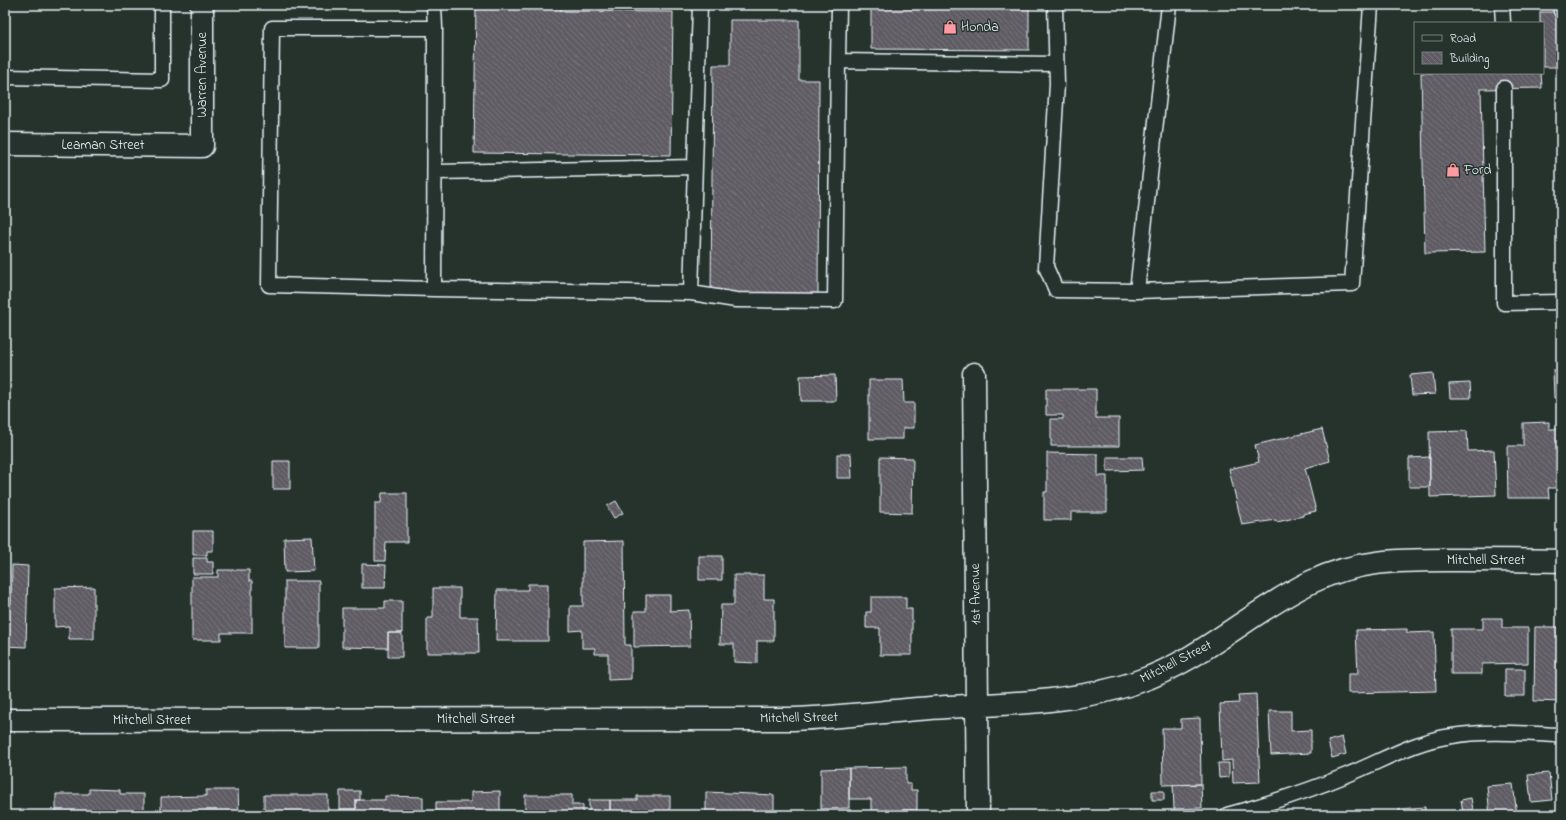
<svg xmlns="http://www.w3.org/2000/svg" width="1566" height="820" font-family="'Indie Flower',sans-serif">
  <defs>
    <pattern id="building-back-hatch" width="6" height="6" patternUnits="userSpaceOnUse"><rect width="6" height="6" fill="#615b64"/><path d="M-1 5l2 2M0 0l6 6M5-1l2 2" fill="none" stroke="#78737b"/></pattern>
  </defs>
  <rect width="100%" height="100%" fill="#26332d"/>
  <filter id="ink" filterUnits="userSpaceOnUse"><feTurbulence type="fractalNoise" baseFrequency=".025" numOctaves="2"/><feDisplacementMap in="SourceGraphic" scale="8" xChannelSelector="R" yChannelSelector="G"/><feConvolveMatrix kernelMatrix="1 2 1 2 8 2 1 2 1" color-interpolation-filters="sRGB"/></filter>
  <g filter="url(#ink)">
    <path fill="url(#building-back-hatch)" stroke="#e8f1f8" d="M 476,5 L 561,5 L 561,11 L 673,12 L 671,155 L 474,153 Z
      M 871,5 L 1029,5 L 1029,50 L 871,49 Z
      M 1540,12 L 1561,12 L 1561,67 L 1543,67 L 1543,23 L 1540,23 Z
      M 730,20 L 799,20 L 799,80 L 819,80 L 818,295 L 711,294 L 713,65 L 730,65 Z
      M 1421,73 L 1541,73 L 1542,88 L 1481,89 L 1485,252 L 1425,253 Z
      M 1553,370 L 1561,370 L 1561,398 L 1554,398 Z
      M 1433,373 L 1435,394 L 1412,395 L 1410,375 Z
      M 835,375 L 836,401 L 801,401 L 800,376 Z
      M 869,380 L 903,380 L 904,403 L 914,403 L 914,428 L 903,428 L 903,439 L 869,439 Z
      M 1470,383 L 1471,398 L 1450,398 L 1449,384 Z
      M 1046,389 L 1096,389 L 1096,418 L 1119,418 L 1119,446 L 1051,446 L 1051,419 L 1063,419 L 1063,415 L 1046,415 Z
      M 1549,422 L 1549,429 L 1561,429 L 1561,488 L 1548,488 L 1549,498 L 1508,498 L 1507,446 L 1523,446 L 1523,423 Z
      M 1322,429 L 1330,461 L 1305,468 L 1316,511 L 1303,514 L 1303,516 L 1277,522 L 1276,520 L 1242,525 L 1229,469 L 1259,462 L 1255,445 Z
      M 1467,431 L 1468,451 L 1494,450 L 1496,495 L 1430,497 L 1429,432 Z
      M 1047,453 L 1098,454 L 1098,476 L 1107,476 L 1107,512 L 1071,512 L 1071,520 L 1044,520 L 1044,492 L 1047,492 Z
      M 837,454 L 851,454 L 852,478 L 837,478 Z
      M 880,457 L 913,458 L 912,513 L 880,512 Z
      M 1107,457 L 1142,457 L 1143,470 L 1107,471 Z
      M 1430,457 L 1430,487 L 1409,487 L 1409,458 Z
      M 273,461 L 290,461 L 290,489 L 273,489 Z
      M 382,493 L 407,493 L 407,542 L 386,542 L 385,561 L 375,561 L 375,503 L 381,503 Z
      M 616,501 L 623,513 L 614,518 L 607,506 Z
      M 193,531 L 213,531 L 213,551 L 207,551 L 207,555 L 193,555 Z
      M 312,537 L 314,571 L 285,572 L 284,538 Z
      M 624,541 L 625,645 L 631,645 L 631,679 L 608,680 L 608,654 L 595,654 L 595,648 L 582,648 L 582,630 L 570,631 L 570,606 L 583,606 L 583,542 Z
      M 699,556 L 722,556 L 722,580 L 699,580 Z
      M 193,558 L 207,558 L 207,562 L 213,562 L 213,574 L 193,574 Z
      M 362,564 L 386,565 L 385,588 L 362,588 Z
      M 12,565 L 28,566 L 26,647 L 5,646 L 5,604 L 11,604 Z
      M 218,570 L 249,570 L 249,581 L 252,581 L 252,633 L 221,633 L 221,640 L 192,640 L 192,577 L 218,577 Z
      M 734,575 L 764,575 L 764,599 L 774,599 L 774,641 L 757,641 L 757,663 L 734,662 L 734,644 L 720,644 L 721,605 L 734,605 Z
      M 285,581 L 319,581 L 319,648 L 285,648 Z
      M 528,584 L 548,584 L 548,641 L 496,641 L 497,590 L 528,590 Z
      M 94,587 L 94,639 L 69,639 L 69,626 L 55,627 L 55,588 Z
      M 433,588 L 460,588 L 460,617 L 478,617 L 479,653 L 427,653 L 427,618 L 433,618 Z
      M 646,595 L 670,595 L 670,611 L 689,610 L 690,646 L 634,647 L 634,611 L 646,611 Z
      M 871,597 L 906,597 L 906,609 L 912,609 L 912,655 L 880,655 L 880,628 L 866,628 L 866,612 L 871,612 Z
      M 385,601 L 402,601 L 402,633 L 388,633 L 388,648 L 342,647 L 342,608 L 385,608 Z
      M 1483,618 L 1502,618 L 1502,628 L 1528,628 L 1528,663 L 1482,664 L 1482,674 L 1451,674 L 1451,629 L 1483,629 Z
      M 1535,627 L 1561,627 L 1561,702 L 1534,701 Z
      M 1407,629 L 1407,633 L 1434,632 L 1436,691 L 1348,693 L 1348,674 L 1358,674 L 1356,630 Z
      M 388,633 L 402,633 L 402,657 L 388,657 Z
      M 1505,669 L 1525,669 L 1525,696 L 1505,696 Z
      M 1256,694 L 1260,782 L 1233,783 L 1232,760 L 1222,761 L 1220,704 L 1239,703 L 1238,695 Z
      M 1269,711 L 1291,711 L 1291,731 L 1311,730 L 1311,753 L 1271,755 Z
      M 1200,718 L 1201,784 L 1163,785 L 1162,728 L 1181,728 L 1181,719 Z
      M 1342,737 L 1346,754 L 1332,758 L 1328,741 Z
      M 1218,763 L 1229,763 L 1229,777 L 1219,778 Z
      M 906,767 L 906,784 L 911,784 L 911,790 L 917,790 L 917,810 L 871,811 L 871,799 L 849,799 L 849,768 Z
      M 849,768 L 849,808 L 821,809 L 821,769 Z
      M 1549,773 L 1552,800 L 1531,802 L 1528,775 Z
      M 1201,784 L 1202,808 L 1174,809 L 1173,785 Z
      M 1513,784 L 1517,815 L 1490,815 L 1487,786 Z
      M 89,789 L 120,790 L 120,794 L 144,794 L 144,815 L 56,815 L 56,794 L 89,794 Z
      M 206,790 L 238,790 L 239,815 L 161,815 L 161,797 L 206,796 Z
      M 340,791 L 360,791 L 360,800 L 356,800 L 356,809 L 340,809 Z
      M 500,791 L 500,815 L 436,815 L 436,802 L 471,802 L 471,792 Z
      M 1152,791 L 1164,791 L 1164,800 L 1152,800 Z
      M 706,792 L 774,795 L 774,815 L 706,815 Z
      M 264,795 L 328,795 L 328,815 L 264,815 Z
      M 525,795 L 572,795 L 572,805 L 583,805 L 583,815 L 525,815 Z
      M 385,796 L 423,797 L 423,815 L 340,815 L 340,809 L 356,809 L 356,800 L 385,800 Z
      M 637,796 L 670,796 L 670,815 L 610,815 L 610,800 L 637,800 Z
      M 1471,798 L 1473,810 L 1463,812 L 1461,800 Z
      M 589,800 L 610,800 L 610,815 L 589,815 Z
      M 1425,807 L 1425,815 L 1400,815 L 1399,809 Z
      M 1554,813 L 1554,815 L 1529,815 Z"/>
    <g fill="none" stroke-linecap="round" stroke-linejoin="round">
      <g stroke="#e8f1f8" stroke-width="17">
        <path id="lane" d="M 434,5 L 435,28 L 434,289 L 269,285 L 272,28 L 435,28
          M 839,5 L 838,61 L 1056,64
          M 1055,5 L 1057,84 L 1046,267 L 1056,290 L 1137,291 L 1169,5
          M 1502,5 L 1503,23
          M 1561,5 L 1561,11
          M 5,77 L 162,80 L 162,5
          M 1504,88 L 1504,303 L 1561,302
          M 436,172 L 695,167
          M 434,289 L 691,293 L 700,5
          M 1137,291 L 1352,284 L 1371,5
          M 691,293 L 736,300 L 835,301 L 838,61
          M 1227,815 C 1268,804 1308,791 1347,775 C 1382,761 1414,741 1452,736 C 1488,730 1525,734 1561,735"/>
      </g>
      <g stroke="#e8f1f8" stroke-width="25">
        <path id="street" d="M 5,144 L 202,146 L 202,5
          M 974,374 L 978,815
          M 5,720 L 794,719 C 845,717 895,710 946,707 C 1008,704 1078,702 1137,682 C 1202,660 1251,611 1311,582 C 1361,558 1407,560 1460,560 C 1494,560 1527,560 1561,561"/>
      </g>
      <use href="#lane" stroke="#26332d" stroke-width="14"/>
      <use href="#street" stroke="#26332d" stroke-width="22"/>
    </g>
  </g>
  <defs>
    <g id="shop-bare" transform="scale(1.08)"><path d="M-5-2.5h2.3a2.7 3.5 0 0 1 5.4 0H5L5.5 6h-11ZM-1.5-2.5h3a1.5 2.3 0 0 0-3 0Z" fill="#ff9aa2" stroke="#26332d" stroke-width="2.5" paint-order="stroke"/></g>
  </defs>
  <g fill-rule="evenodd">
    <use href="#shop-bare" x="950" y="27"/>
    <use href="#shop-bare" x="1453" y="170"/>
  </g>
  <g text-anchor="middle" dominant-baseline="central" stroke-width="3" stroke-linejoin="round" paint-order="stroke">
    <g font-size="14" fill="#e8f1f8" stroke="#26332d" text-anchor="start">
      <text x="961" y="27">Honda</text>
      <text x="1464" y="170">Ford</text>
    </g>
    <g font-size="14" fill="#e8f1f8" stroke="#26332d">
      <text transform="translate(202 75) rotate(-90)">Warren Avenue</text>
      <text x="103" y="145">Leaman Street</text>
      <text x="1486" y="560">Mitchell Street</text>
      <text transform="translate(976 594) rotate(-91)">1st Avenue</text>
      <text transform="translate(1176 662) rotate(-27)">Mitchell Street</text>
      <text transform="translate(799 718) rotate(-1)">Mitchell Street</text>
      <text x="476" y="719">Mitchell Street</text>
      <text x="152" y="720">Mitchell Street</text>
    </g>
  </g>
  <rect width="1566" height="820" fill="none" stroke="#26332d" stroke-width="20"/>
  <rect x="10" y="10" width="1546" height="800" fill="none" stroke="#e8f1f8" stroke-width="1.5" filter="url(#ink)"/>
  <rect x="1414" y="22" width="130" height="52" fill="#26332d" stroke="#747f7e"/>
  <rect x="1422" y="35" width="20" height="6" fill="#26332d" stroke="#747f7e"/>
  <text x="1450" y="42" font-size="12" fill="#e8f1f8">Road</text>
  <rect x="1422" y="52" width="20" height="12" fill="url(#building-back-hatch)" stroke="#747f7e"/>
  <text x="1450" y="62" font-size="12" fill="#e8f1f8">Building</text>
</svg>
